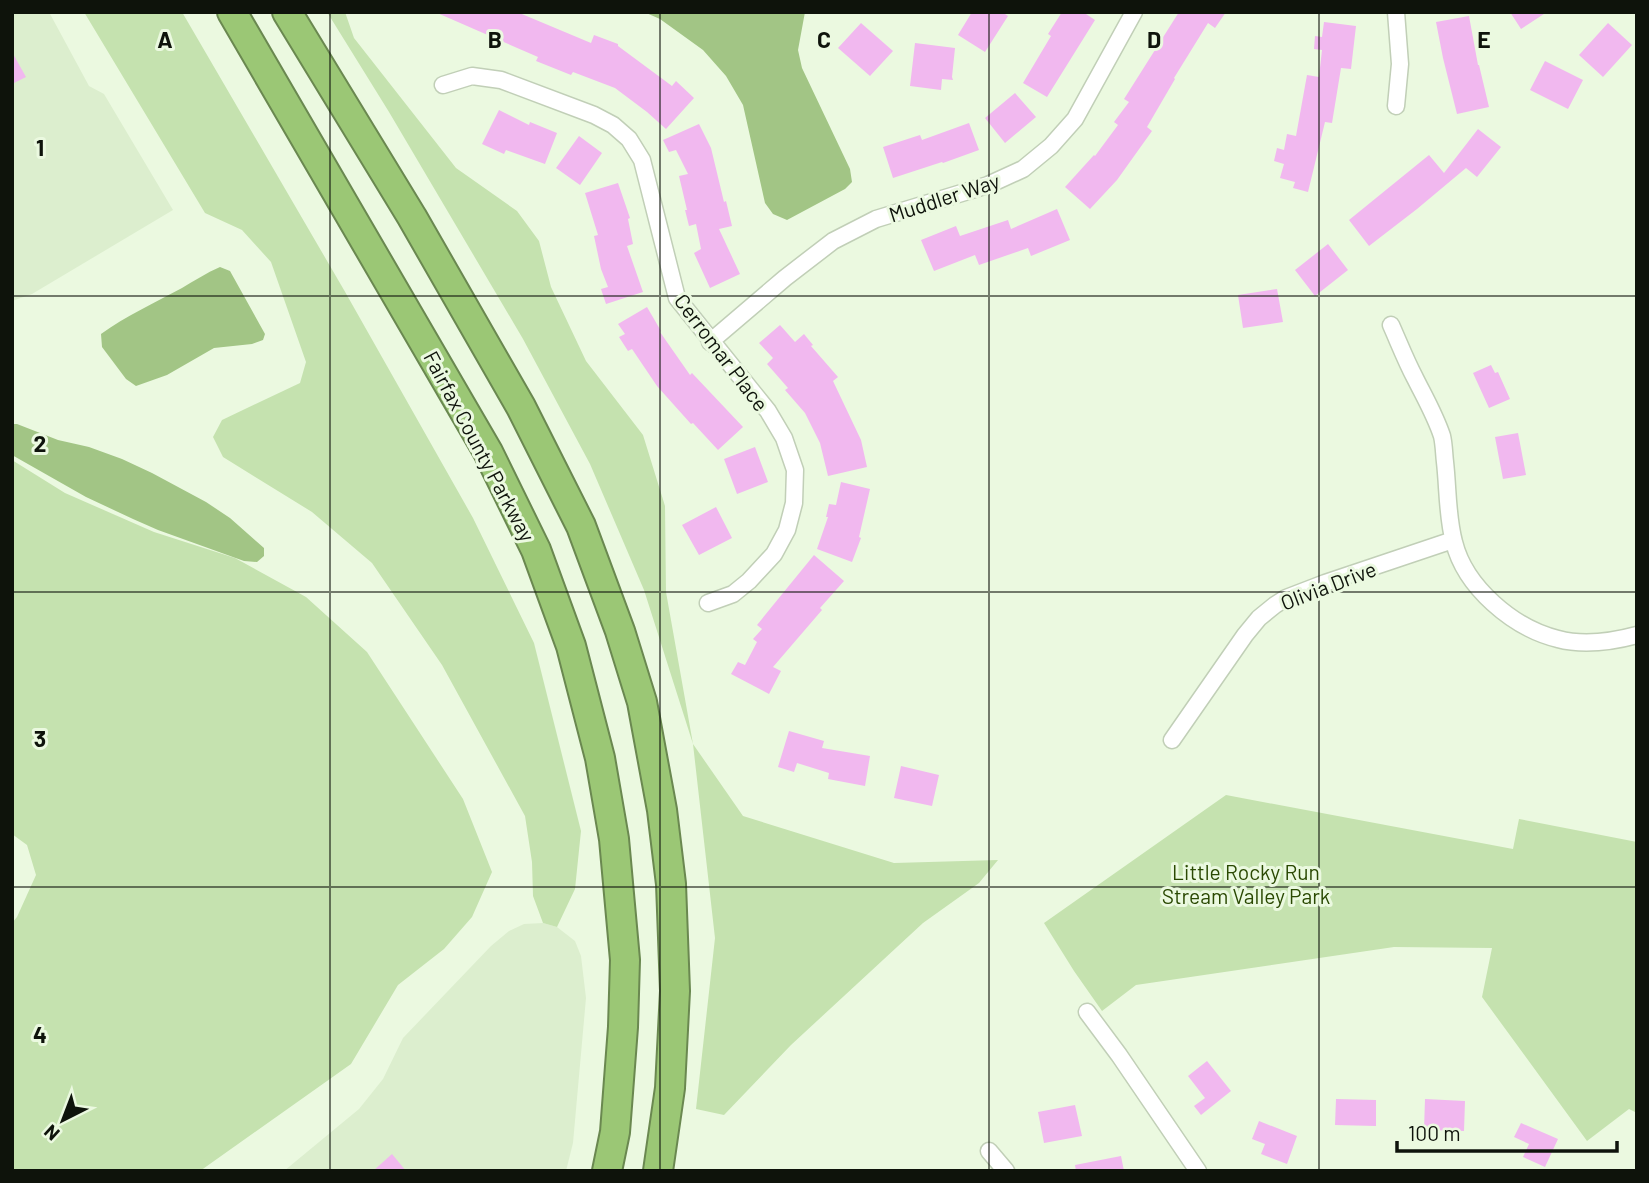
<svg xmlns="http://www.w3.org/2000/svg" width="1649" height="1183" font-family="Barlow,sans-serif">
  <rect width="100%" height="100%" fill="#ebf9e0"/>
  <path fill="#dceece" d="M 12,12 L 49,12 L 89,86 L 104,94 L 173,210 L 32,294 L 12,301 Z
    M 543,923 L 557,927 L 575,941 L 581,956 L 586,998 L 573,1143 L 566,1171 L 284,1171 L 359,1109 L 383,1079 L 403,1038 L 491,946 L 509,931 L 524,924 Z"/>
  <path fill="#c5e2af" d="M 84,12 L 182,12 L 344,290 L 473,518 L 534,643 L 581,831 L 575,889 L 557,927 L 543,923 L 533,896 L 532,862 L 525,816 L 442,665 L 372,563 L 312,512 L 223,457 L 213,437 L 222,420 L 300,383 L 306,362 L 271,262 L 242,230 L 205,213 Z
    M 327,12 L 345,12 L 354,38 L 456,168 L 517,211 L 539,241 L 551,287 L 586,361 L 643,435 L 665,506 L 666,592 L 693,744 L 743,816 L 894,863 L 998,860 L 979,883 L 923,923 L 791,1045 L 724,1115 L 696,1109 L 715,938 L 693,744 L 644,590 L 590,464 L 523,339 L 389,112 Z
    M 12,460 L 65,493 L 154,532 L 235,558 L 306,597 L 367,652 L 463,799 L 492,872 L 472,917 L 444,949 L 398,985 L 351,1064 L 200,1171 L 12,1171 L 12,923 L 17,917 L 36,875 L 27,845 L 12,834 Z
    M 1226,795 L 1513,849 L 1519,819 L 1637,842 L 1637,1113 L 1629,1109 L 1587,1141 L 1482,997 L 1492,948 L 1394,947 L 1136,985 L 1102,1011 L 1074,971 L 1044,923 Z"/>
  <path fill="#a2c585" d="M 644,12 L 805,12 L 798,50 L 802,68 L 850,169 L 852,182 L 845,189 L 787,220 L 773,214 L 765,203 L 743,105 L 726,76 L 703,50 L 660,19 Z
    M 220,267 L 230,271 L 265,334 L 263,340 L 252,344 L 214,348 L 167,375 L 136,386 L 126,379 L 102,347 L 101,334 C 126,316 154,303 182,288 C 194,281 206,273 220,267 Z
    M 12,424 L 17,424 L 58,440 L 89,447 L 122,459 L 152,473 L 206,502 L 230,518 L 264,548 L 264,556 L 257,562 L 244,561 L 158,530 L 133,519 L 86,497 L 12,455 Z"/>
  <path fill="#f1b8ef" d="M 435,12 L 517,12 L 591,43 L 594,35 L 618,44 L 618,46 L 672,86 L 676,81 L 694,98 L 666,129 L 647,112 L 615,88 L 573,72 L 571,75 L 536,61 L 538,57 Z
    M 972,12 L 1002,12 L 1008,16 L 985,52 L 958,35 Z
    M 1062,12 L 1083,12 L 1095,20 L 1047,97 L 1023,83 L 1051,36 L 1048,34 Z
    M 1179,12 L 1226,12 L 1215,28 L 1208,23 L 1174,78 L 1175,79 L 1147,127 L 1152,131 L 1117,180 L 1090,209 L 1065,187 L 1094,155 L 1095,156 L 1118,125 L 1114,122 L 1129,102 L 1124,99 Z
    M 1510,12 L 1547,12 L 1521,29 Z
    M 1469,16 L 1478,65 L 1479,65 L 1489,107 L 1457,114 L 1443,58 L 1436,22 Z
    M 1324,22 L 1356,26 L 1351,69 L 1341,68 L 1332,123 L 1325,122 L 1308,192 L 1293,188 L 1295,182 L 1280,178 L 1284,164 L 1274,161 L 1277,148 L 1284,150 L 1287,134 L 1296,136 L 1307,75 L 1319,77 L 1322,50 L 1314,49 L 1315,36 L 1322,37 Z
    M 861,23 L 893,51 L 870,76 L 838,48 Z
    M 1608,23 L 1632,45 L 1603,77 L 1579,55 Z
    M 915,43 L 955,48 L 952,77 L 953,80 L 942,79 L 941,90 L 910,86 Z
    M 12,52 L 26,77 L 12,84 Z
    M 1545,61 L 1583,80 L 1568,109 L 1530,90 Z
    M 1015,93 L 1036,117 L 1005,143 L 985,118 Z
    M 499,110 L 529,125 L 530,122 L 557,133 L 545,164 L 506,150 L 504,154 L 482,144 Z
    M 969,123 L 979,150 L 943,163 L 942,162 L 893,178 L 883,147 L 920,135 L 922,140 Z
    M 699,124 L 711,148 L 724,202 L 726,201 L 732,226 L 719,229 L 740,274 L 710,288 L 694,253 L 701,249 L 696,224 L 689,226 L 685,210 L 687,210 L 679,176 L 688,174 L 676,150 L 669,152 L 663,140 Z
    M 1478,129 L 1501,147 L 1477,177 L 1466,168 L 1417,209 L 1369,246 L 1349,220 L 1429,155 L 1444,173 Z
    M 579,136 L 602,153 L 580,185 L 556,168 Z
    M 618,183 L 630,218 L 628,219 L 633,244 L 627,246 L 643,292 L 606,304 L 601,289 L 608,287 L 601,269 L 594,236 L 598,235 L 585,193 Z
    M 1057,209 L 1070,240 L 1031,256 L 1028,248 L 979,265 L 975,255 L 934,271 L 921,240 L 956,226 L 960,236 L 1008,220 L 1011,229 Z
    M 1328,244 L 1348,270 L 1315,296 L 1295,270 Z
    M 1277,289 L 1283,322 L 1243,328 L 1238,295 Z
    M 647,307 L 661,331 L 660,332 L 690,375 L 692,373 L 743,427 L 718,450 L 693,423 L 691,424 L 657,386 L 632,349 L 628,351 L 619,337 L 625,334 L 618,324 Z
    M 780,325 L 795,342 L 804,334 L 813,345 L 811,346 L 838,377 L 833,381 L 861,440 L 867,467 L 828,476 L 820,443 L 805,413 L 785,390 L 788,388 L 767,364 L 773,358 L 759,343 Z
    M 1491,365 L 1495,373 L 1498,372 L 1510,399 L 1489,408 L 1473,373 Z
    M 1518,433 L 1526,475 L 1503,479 L 1495,437 Z
    M 755,447 L 768,482 L 737,494 L 724,459 Z
    M 841,482 L 870,489 L 859,537 L 861,538 L 852,562 L 817,549 L 828,517 L 826,517 L 829,504 L 836,505 Z
    M 716,507 L 732,538 L 699,555 L 682,525 Z
    M 814,555 L 844,581 L 820,608 L 822,610 L 773,667 L 781,671 L 769,694 L 731,674 L 738,662 L 745,665 L 757,642 L 753,639 L 762,629 L 757,625 Z
    M 789,731 L 824,741 L 822,748 L 870,756 L 865,786 L 828,779 L 829,773 L 797,763 L 794,772 L 778,767 Z
    M 901,766 L 939,775 L 932,806 L 894,798 Z
    M 1207,1061 L 1231,1091 L 1201,1115 L 1194,1106 L 1205,1098 L 1188,1076 Z
    M 1336,1099 L 1376,1100 L 1376,1126 L 1335,1125 Z
    M 1425,1099 L 1465,1101 L 1464,1131 L 1424,1130 Z
    M 1075,1105 L 1082,1136 L 1044,1143 L 1038,1112 Z
    M 1259,1121 L 1297,1136 L 1287,1164 L 1261,1154 L 1265,1144 L 1252,1139 Z
    M 1521,1123 L 1558,1139 L 1545,1167 L 1523,1157 L 1529,1144 L 1514,1137 Z
    M 392,1154 L 406,1171 L 373,1171 Z
    M 1121,1156 L 1124,1171 L 1076,1171 L 1075,1165 Z"/>
  <g fill="none" stroke-linecap="round" stroke-linejoin="round">
    <g stroke="#c1cfb7" stroke-width="19">
      <path id="minor" d="M 443,85 L 472,76 L 501,80 L 594,115 L 613,125 L 629,139 L 642,160 L 677,298 L 768,411 L 784,438 L 795,470 L 794,503 L 787,530 L 774,554 L 749,581 L 733,594 L 708,603
        M 1396,106 L 1400,64 L 1396,12
        M 1391,325 C 1399,343 1406,361 1415,378 C 1425,398 1435,415 1442,436 C 1444,444 1444,454 1445,462 C 1448,488 1447,516 1454,542 C 1465,587 1513,628 1558,639 C 1584,646 1611,642 1637,635
        M 710,342 L 785,278 L 833,241 L 876,219 L 988,185 L 1023,169 L 1051,146 L 1075,119 L 1134,12
        M 1172,740 L 1245,635 L 1259,618 L 1275,605 L 1286,598 L 1325,583 L 1453,540
        M 1087,1012 L 1119,1055 L 1198,1171
        M 989,1151 L 1006,1171"/>
    </g>
    <g stroke="#6a8850" stroke-width="32">
      <path id="motorway" d="M 232,12 L 488,452 L 536,550 L 571,646 L 600,758 L 614,839 L 625,960 L 623,1027 L 615,1132 L 607,1171
        M 287,12 L 412,217 L 521,407 L 581,526 L 620,631 L 642,702 L 662,810 L 671,884 L 675,991 L 670,1088 L 658,1171"/>
    </g>
    <use href="#minor" stroke="#fff" stroke-width="16"/>
    <use href="#motorway" stroke="#9bc775" stroke-width="28"/>
  </g>
  <path fill="none" stroke="#0e130b" stroke-width="2" stroke-opacity="0.55" d="M 330,12 L 330,1171M 660,12 L 660,1171M 989,12 L 989,1171M 1319,12 L 1319,1171M 12,296 L 1637,296M 12,592 L 1637,592M 12,887 L 1637,887"/>
  <g text-anchor="middle" dominant-baseline="central" stroke-width="6" stroke-linejoin="round" paint-order="stroke">
    <g font-size="21" fill="#0e130b" stroke="#ebf9e0">
      <text transform="translate(944 197) rotate(-18)">Muddler Way</text>
      <text transform="translate(722 352) rotate(53)">Cerromar Place</text>
      <text transform="translate(480 446) rotate(62)">Fairfax County Parkway</text>
      <text transform="translate(1328 585) rotate(-21)">Olivia Drive</text>
    </g>
    <g font-size="21" fill="#2a4902" stroke="#ebf9e0">
      <text x="1246" y="871">Little Rocky Run<tspan x="1246" dy="24">Stream Valley Park</tspan></text>
    </g>
  </g>
  <g font-size="23" text-anchor="middle" font-weight="bold" fill="#0e130b" stroke="#ebf9e0" stroke-width="6" stroke-linejoin="round" paint-order="stroke">
    <text x="165" y="48">A</text>
    <text x="495" y="48">B</text>
    <text x="824" y="48">C</text>
    <text x="1154" y="48">D</text>
    <text x="1484" y="48">E</text>
    <text x="40" y="156">1</text>
    <text x="40" y="452">2</text>
    <text x="40" y="747">3</text>
    <text x="40" y="1043">4</text>
  </g>
  <rect width="1649" height="1183" fill="none" stroke="#0e130b" stroke-width="28"/>
  <g transform="translate(63 1120) rotate(222)" stroke="#ebf9e0" stroke-width="5" paint-order="stroke">
  <path d="M0-5L12 26L0 18L-12 26Z" fill="#0e130b"/>
  <text y="-10" font-size="19" font-weight="bold" text-anchor="middle" fill="#0e130b">N</text>
  </g>
  <path d="M1397 1141v10h220v-10" fill="none" stroke="#0e130b" stroke-width="3.5"/>
  <text x="1408" y="1141" font-size="21" fill="#0e130b" stroke="#ebf9e0" stroke-width="5" paint-order="stroke">100 m</text>
</svg>
